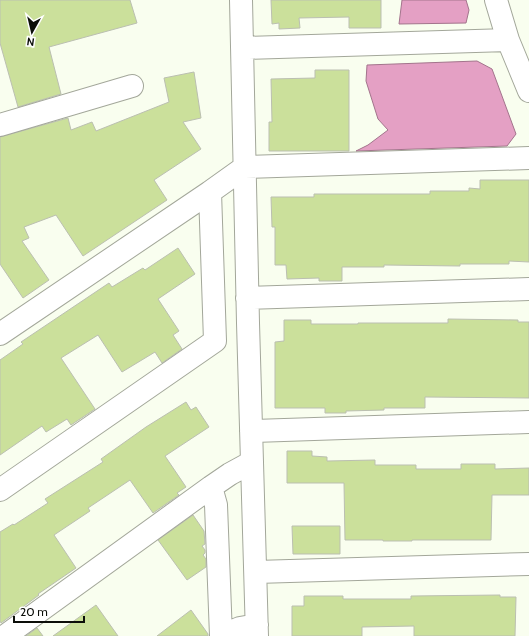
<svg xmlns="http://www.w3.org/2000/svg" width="529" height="636" font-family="Cabin,sans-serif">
  <rect width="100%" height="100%" fill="#f9feef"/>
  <path fill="#e4a0c4" stroke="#a3748c" d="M 402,0 L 466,0 L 469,10 L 466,23 L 399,24 Z
    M 477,61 L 492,69 L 516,134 L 507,146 L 356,151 L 368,145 L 388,130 L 378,119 L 366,81 L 367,65 Z"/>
  <path fill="#cbe09b" stroke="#bbbfb1" d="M 0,0 L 130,0 L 137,23 L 49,47 L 61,94 L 18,107 L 0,43 Z
    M 271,0 L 381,0 L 381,28 L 349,28 L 349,17 L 299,18 L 300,28 L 279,29 L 279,23 L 272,24 Z
    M 315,70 L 349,70 L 349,151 L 269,151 L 269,122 L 272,122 L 271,79 L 315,78 Z
    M 194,72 L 201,118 L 183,122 L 201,149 L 154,180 L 167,200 L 83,256 L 56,215 L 24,227 L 29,238 L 22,241 L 49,280 L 23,298 L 0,264 L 0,137 L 68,118 L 71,130 L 92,122 L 96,131 L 169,102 L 164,78 Z
    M 480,180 L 529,180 L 529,262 L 509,261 L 509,264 L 460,264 L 460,266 L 384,265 L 384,267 L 342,267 L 342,281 L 319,281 L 319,278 L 287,279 L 286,265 L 275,265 L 275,227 L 272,227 L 271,197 L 314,197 L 314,194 L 430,194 L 430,191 L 469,191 L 469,188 L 480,189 Z
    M 178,248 L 195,274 L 158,299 L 179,331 L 173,335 L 182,349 L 162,363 L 155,352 L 122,372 L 98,335 L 61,358 L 95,409 L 71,425 L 67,419 L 46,432 L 42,426 L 0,455 L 0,360 L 23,344 L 21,342 L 109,283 L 112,287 L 143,268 L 145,270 Z
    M 448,319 L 518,320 L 518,322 L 529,322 L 529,398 L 425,397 L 425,408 L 384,408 L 384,410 L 346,411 L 346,413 L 325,413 L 325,408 L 275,408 L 275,342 L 284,341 L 284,320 L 311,320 L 311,324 L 358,324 L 358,323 L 448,323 Z
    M 186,402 L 191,410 L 196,407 L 209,427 L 165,456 L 186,487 L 177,493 L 179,495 L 153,513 L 130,480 L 88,508 L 90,511 L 54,535 L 76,568 L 38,594 L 39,595 L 1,623 L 0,621 L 0,532 L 13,524 L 14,525 L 48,503 L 45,499 L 103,462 L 101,459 L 146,427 Z
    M 287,451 L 312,451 L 312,456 L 327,457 L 327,461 L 375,460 L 375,465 L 416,465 L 416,469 L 461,469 L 461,464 L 495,464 L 495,469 L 529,468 L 529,495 L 492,495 L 491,540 L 412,540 L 412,541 L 383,541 L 383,540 L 345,540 L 344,483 L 287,483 Z
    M 193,515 L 204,531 L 205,544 L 202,546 L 205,550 L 205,553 L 203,555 L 206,559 L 206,567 L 187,580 L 158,540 Z
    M 292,526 L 340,526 L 340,554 L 293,554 Z
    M 500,595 L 500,597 L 516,597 L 515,636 L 414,636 L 414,626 L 362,627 L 362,636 L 292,636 L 292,606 L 304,606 L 304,596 L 343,596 L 343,599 L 411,599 L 411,596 Z
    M 96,605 L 118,636 L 53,636 Z
    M 191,610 L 208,634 L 208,636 L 157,636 Z
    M 37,628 L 43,636 L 26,636 Z"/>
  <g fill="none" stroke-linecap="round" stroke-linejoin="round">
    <g stroke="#a3a79a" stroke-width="24">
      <path id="minor" d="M 241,0 L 248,323 L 257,636
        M 496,0 L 508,40 L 529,91
        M 242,48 L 508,40
        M 0,125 L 132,86
        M 247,298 L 529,289
        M 0,334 L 210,192 L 245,167 L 529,158
        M 251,431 L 529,422
        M 211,487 L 216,505 L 221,636
        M 0,490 L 215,341 L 210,192
        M 256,572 L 529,564
        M 5,636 L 211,487 L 230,474 L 252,462
        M 221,636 L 240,628 L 257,625"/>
    </g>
    <use href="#minor" stroke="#fff" stroke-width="22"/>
  </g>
  <g transform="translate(32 32) rotate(188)" stroke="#ffffff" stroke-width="3" paint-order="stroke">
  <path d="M0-3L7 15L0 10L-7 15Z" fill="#0c0e09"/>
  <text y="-6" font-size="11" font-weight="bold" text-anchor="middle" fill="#0c0e09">N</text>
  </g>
  <path d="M14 616v6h70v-6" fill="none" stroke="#0c0e09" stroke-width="2"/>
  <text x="20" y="616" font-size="12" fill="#0c0e09" stroke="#ffffff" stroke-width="3" paint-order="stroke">20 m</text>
</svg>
